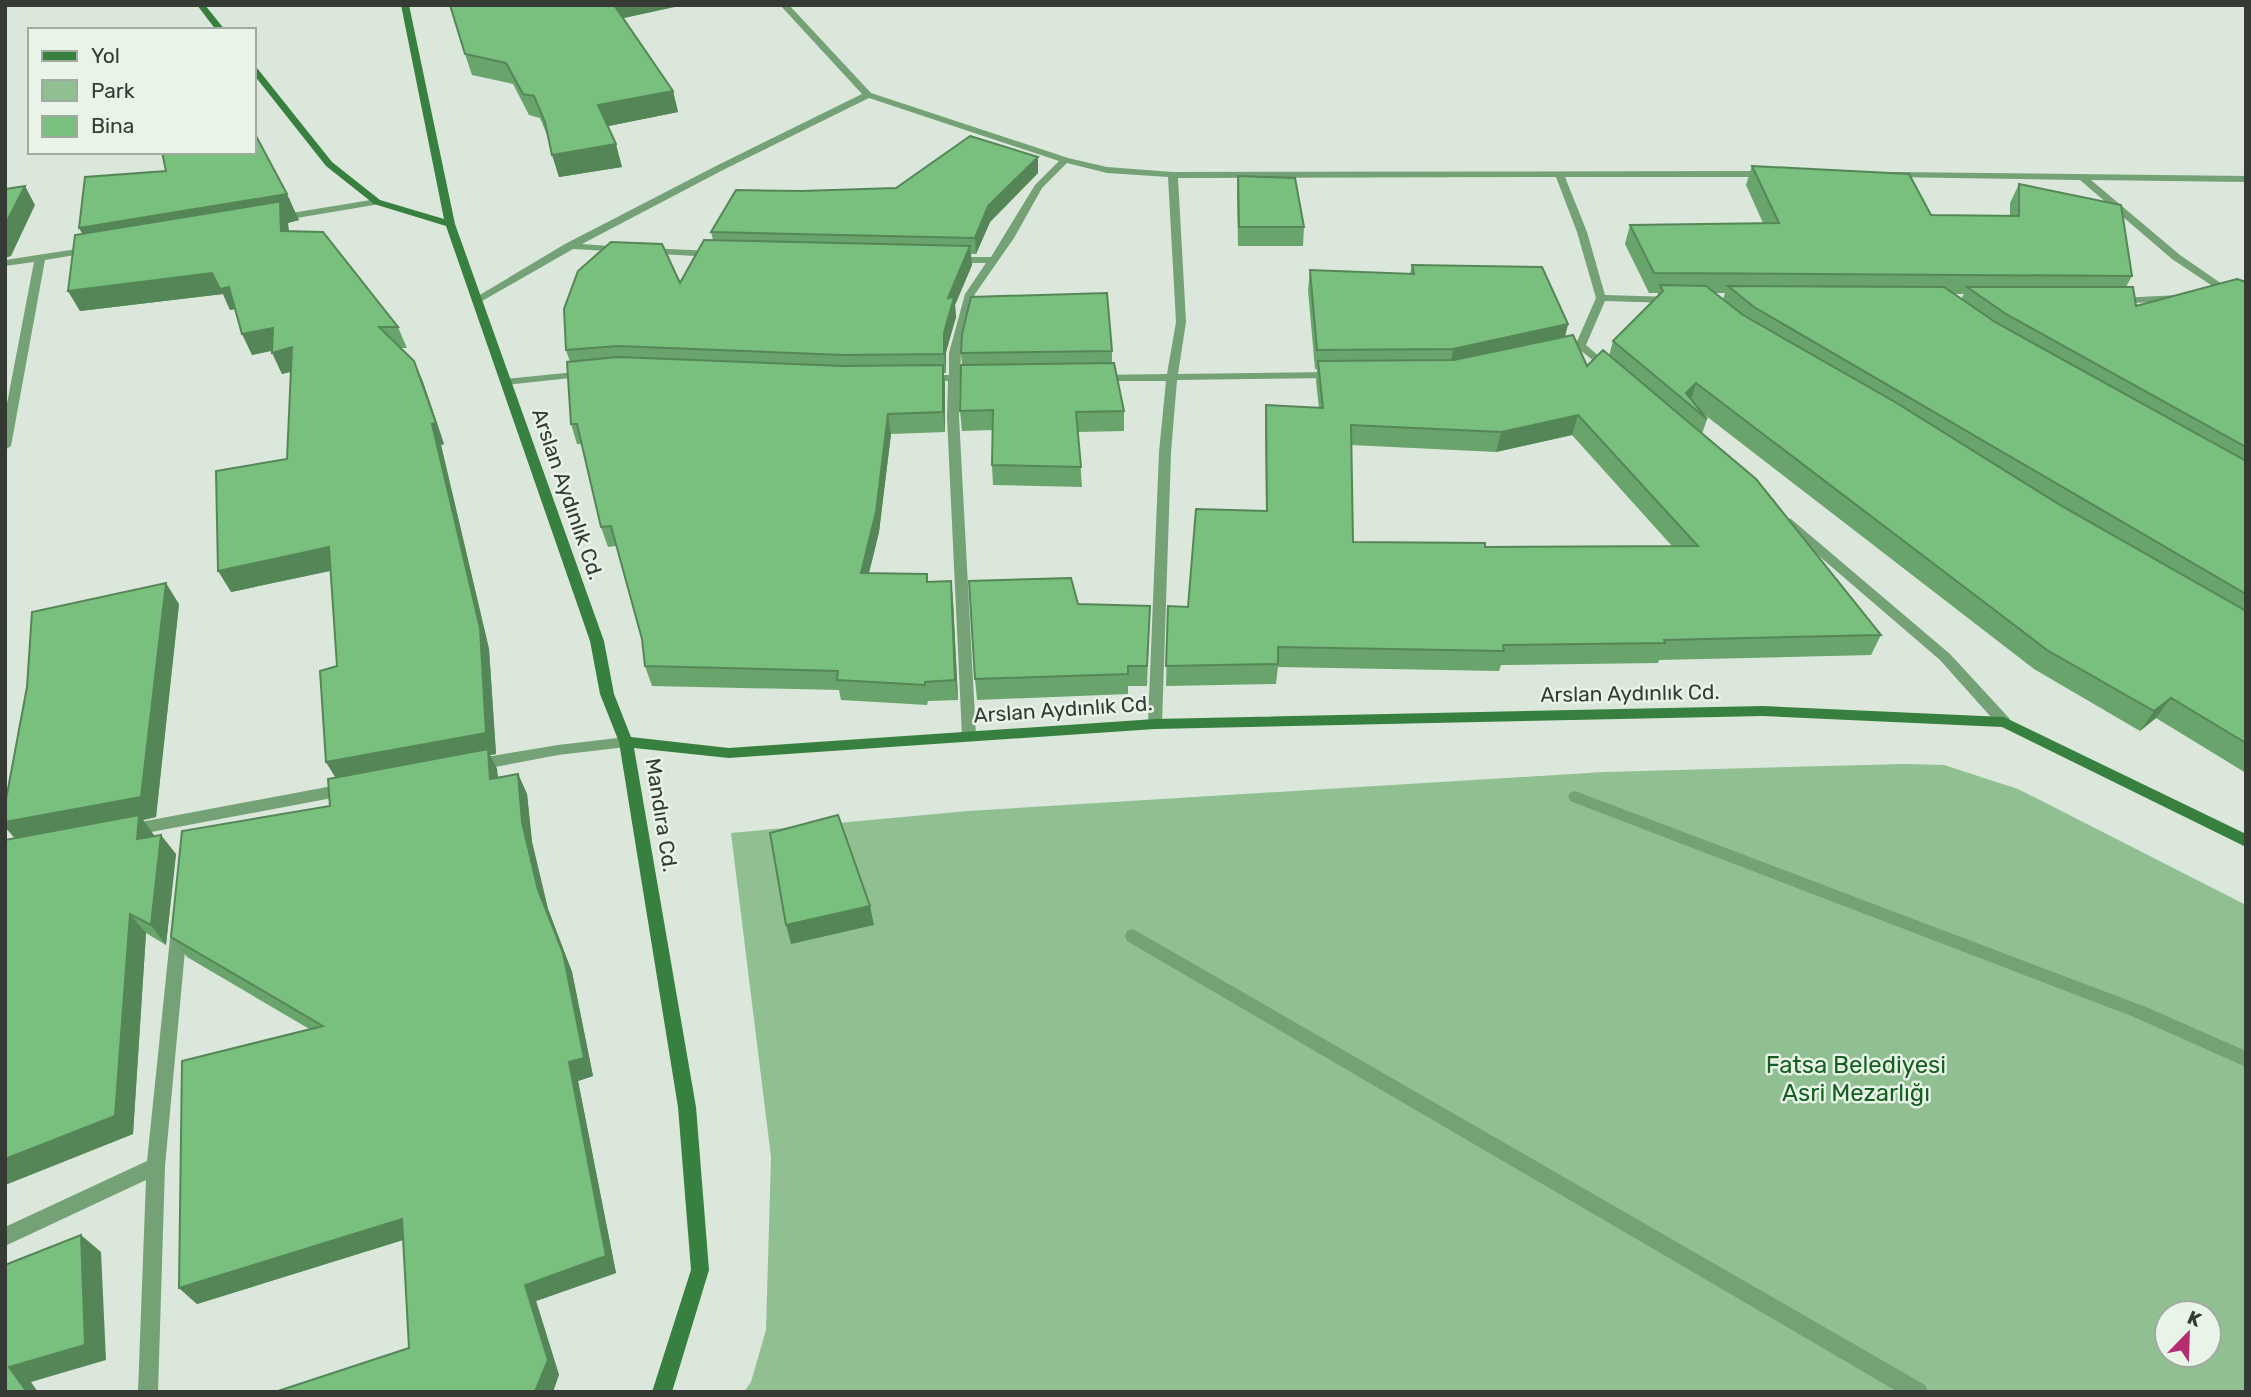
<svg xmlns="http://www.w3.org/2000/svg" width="2251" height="1397" font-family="Rubik,sans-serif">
  <rect width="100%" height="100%" fill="#dae7da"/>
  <path fill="#90bf92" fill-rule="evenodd" d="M 1904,764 L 1944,765 L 2018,789 L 2246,905 L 2246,1392 L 744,1392 L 751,1382 L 766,1330 L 771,1157 L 731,833 L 968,811 L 1604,772 ZM 2167,1313 L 2209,1313 L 2209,1355 L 2167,1355 Z"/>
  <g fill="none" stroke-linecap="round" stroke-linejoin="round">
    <path fill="#74a175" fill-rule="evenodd" d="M 1575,791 L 2146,1007 L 2246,1051 L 2246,1067 L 2134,1017 L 1570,801 L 1568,797 L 1570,793 Z
      M 1133,929 L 1925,1385 L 1928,1392 L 1898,1392 L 1127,941 L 1125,936 L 1127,931 Z"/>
    <path fill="#74a175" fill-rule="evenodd" d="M 780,5 L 789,5 L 871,93 L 1068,158 L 1107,167 L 1173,172 L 1768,171 L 1773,174 L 1768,177 L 1565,177 L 1587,232 L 1605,295 L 1672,297 L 1677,300 L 1672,303 L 1605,301 L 1586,345 L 1613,368 L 1613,372 L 1609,373 L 1575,346 L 1596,298 L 1577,232 L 1556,177 L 1178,178 L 1186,322 L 1178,374 L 1333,372 L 1339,375 L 1333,378 L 1177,380 L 1171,452 L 1162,724 L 1160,728 L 1150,728 L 1148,724 L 1159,452 L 1166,381 L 1098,381 L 1092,378 L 1098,375 L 1167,374 L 1176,322 L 1168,177 L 1107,173 L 1067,163 L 1042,188 L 1014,238 L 975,294 L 961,353 L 960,375 L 980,375 L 986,378 L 980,381 L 960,381 L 959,417 L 976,736 L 974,740 L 964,740 L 962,736 L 947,417 L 948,381 L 927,381 L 921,378 L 927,375 L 949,375 L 949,353 L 965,294 L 986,263 L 954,263 L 949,260 L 954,257 L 991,257 L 1035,185 L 1059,161 L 869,98 L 723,170 L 582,244 L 623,247 L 628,250 L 627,252 L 573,249 L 482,301 L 474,301 L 473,299 L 565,244 L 716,166 L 862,94 Z
      M 1893,172 L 2246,176 L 2246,182 L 2091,180 L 2180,255 L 2235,293 L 2230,296 L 2226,295 L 2172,259 L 2080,180 L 1890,177 L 1888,175 Z
      M 377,199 L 382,202 L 380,204 L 279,221 L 274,218 L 279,215 Z
      M 90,247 L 95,250 L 94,252 L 45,260 L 11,446 L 5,450 L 5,414 L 34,262 L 5,266 L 5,260 Z
      M 646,248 L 713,251 L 718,254 L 713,257 L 642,253 L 641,251 Z
      M 2179,295 L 2183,296 L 2183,300 L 2119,304 L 2114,301 L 2119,298 Z
      M 585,371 L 589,372 L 589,376 L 506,385 L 500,382 L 506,379 Z
      M 1787,518 L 1791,519 L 1950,654 L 2009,718 L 2011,722 L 2009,726 L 1999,726 L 1940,660 L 1783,525 L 1781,522 Z
      M 626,737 L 631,738 L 633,742 L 631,746 L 626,747 L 558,755 L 474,771 L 469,769 L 467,765 L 469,761 L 474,759 L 558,745 Z
      M 348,783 L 353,785 L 355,789 L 353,793 L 348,795 L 130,836 L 125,834 L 122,830 L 125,826 L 130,824 Z
      M 179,922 L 185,924 L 187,929 L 165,1166 L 158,1392 L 138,1392 L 146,1180 L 5,1246 L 5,1227 L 147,1161 L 171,929 L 173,924 Z"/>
    <path fill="#38803f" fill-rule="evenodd" d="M 197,5 L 205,5 L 225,30 L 216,30 Z
      M 401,5 L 409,5 L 455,224 L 604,641 L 614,694 L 631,737 L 729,748 L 1155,719 L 1763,706 L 2004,717 L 2246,834 L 2246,847 L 2002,727 L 1763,716 L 1155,729 L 729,758 L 634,748 L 696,1107 L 709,1270 L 672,1392 L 652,1392 L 691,1270 L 678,1107 L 619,742 L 600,694 L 590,641 L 446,226 L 374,204 L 326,166 L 254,75 L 254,67 L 257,68 L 332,162 L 380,200 L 444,219 Z"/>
  </g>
  <path fill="#68a46c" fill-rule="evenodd" d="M 623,19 L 673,91 L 678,112 L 608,126 L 622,167 L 559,177 L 548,137 L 540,118 L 529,115 L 513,84 L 472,75 L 465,54 Z
    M 1752,166 L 1931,215 L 2010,216 L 2010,203 L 2019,184 L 2132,276 L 2126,287 L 2136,306 L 2246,282 L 2246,773 L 2156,718 L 2140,731 L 2034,669 L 1701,412 L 1707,419 L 1702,434 L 1881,635 L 1871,655 L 1659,660 L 1658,663 L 1501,665 L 1499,671 L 1278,667 L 1276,684 L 1166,686 L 1168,606 L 1188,607 L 1266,511 L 1265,425 L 1266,405 L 1319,408 L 1316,381 L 1317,369 L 1315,369 L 1308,290 L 1310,270 L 1410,274 L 1412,265 L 1568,324 L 1565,337 L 1587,366 L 1609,356 L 1613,341 L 1657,297 L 1658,293 L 1649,293 L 1625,244 L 1630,225 L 1763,223 L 1746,185 ZM 1715,293 L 1725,293 L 1723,299 ZM 1955,294 L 1964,294 L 1961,299 ZM 1572,435 L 1672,546 L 1485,547 L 1353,542 L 1351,445 L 1496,452 Z
    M 1038,173 L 990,222 L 976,254 L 971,254 L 972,265 L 955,305 L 956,317 L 946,352 L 946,373 L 944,373 L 945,385 L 945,432 L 891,434 L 879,532 L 869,573 L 927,574 L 928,582 L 951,581 L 953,601 L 958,700 L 928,701 L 927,705 L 841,700 L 839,690 L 652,686 L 645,666 L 642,639 L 616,546 L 608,547 L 601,527 L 582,444 L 577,444 L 571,424 L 570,362 L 566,350 L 680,283 L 713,240 L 711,232 L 801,191 L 896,188 Z
    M 1238,176 L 1304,227 L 1303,246 L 1238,246 L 1237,194 Z
    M 289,200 L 299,220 L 288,223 L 289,231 L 398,327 L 407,348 L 401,348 L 414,361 L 423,382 L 444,444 L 441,445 L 489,649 L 496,754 L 490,755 L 497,769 L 498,777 L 518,774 L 527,794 L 532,842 L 548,909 L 572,972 L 593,1076 L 578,1081 L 616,1273 L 536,1301 L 559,1375 L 409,1348 L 403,1240 L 197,1304 L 179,1288 L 311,1030 L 187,957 L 171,937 L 330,806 L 336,778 L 326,762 L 337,666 L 330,571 L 231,592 L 287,459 L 291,372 L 282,374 L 272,351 L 252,355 L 235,309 L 230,310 L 223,294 L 80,311 L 68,291 Z
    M 1112,351 L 1112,363 L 1124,411 L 1124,431 L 1078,432 L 1082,487 L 993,485 L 992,465 L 992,430 L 962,431 L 960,411 L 962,365 L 961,353 Z
    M 179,604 L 156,817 L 143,820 L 154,836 L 176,854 L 166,945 L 146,933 L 133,1134 L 5,1185 L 5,840 L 15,838 L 5,827 Z
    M 1078,604 L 1150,606 L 1147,686 L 1128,686 L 1128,694 L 977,700 L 975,679 Z"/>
  <path fill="#558658" d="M 612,5 L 684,5 L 615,20 Z
    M 673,91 L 678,112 L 604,127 L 598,105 Z
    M 616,144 L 622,167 L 559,177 L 552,155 Z
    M 1038,157 L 1038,173 L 990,222 L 976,254 L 975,238 L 988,206 Z
    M 25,186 L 35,205 L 11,256 L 5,258 L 5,225 Z
    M 287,194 L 299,220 L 288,223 L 290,251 L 88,244 L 79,228 Z
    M 970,246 L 972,265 L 955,305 L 956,317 L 946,352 L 946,373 L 944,354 L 944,333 L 948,298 Z
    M 212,273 L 229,287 L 239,308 L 230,310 L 223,294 L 80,311 L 68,291 Z
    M 1568,324 L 1563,344 L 1450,368 L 1453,349 Z
    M 273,328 L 283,348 L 252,355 L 242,334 Z
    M 292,347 L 302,368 L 282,374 L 272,353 Z
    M 414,361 L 423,382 L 444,444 L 441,445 L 489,649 L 496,754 L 490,755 L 497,769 L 499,799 L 339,783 L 326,762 L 432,424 Z
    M 943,365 L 945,385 L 945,432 L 943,412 Z
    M 1696,383 L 1690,403 L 1686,393 Z
    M 888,414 L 891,434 L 879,532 L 864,593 L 861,573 Z
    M 1578,415 L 1572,435 L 1496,452 L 1501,432 Z
    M 329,547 L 339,569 L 231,592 L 218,571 Z
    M 951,581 L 953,601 L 958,700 L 955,680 Z
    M 166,583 L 179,604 L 156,817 L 143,820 L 154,835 L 152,858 L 19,843 L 5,827 L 5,822 Z
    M 2171,698 L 2156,718 L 2140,731 L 2154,711 Z
    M 518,774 L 527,794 L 532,842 L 548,909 L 572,972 L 593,1076 L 578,1081 L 616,1273 L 536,1301 L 559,1375 L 553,1392 L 535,1392 L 525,1285 L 569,1062 L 538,890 L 522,822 Z
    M 161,835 L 176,854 L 166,945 L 151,925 Z
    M 870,906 L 874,925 L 791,944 L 786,925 Z
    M 130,914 L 146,933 L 133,1134 L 5,1185 L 5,1159 Z
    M 402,1219 L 416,1236 L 197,1304 L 179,1288 Z
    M 81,1235 L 101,1252 L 106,1360 L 31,1382 L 38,1392 L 27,1392 L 9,1367 Z"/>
  <path fill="#79bf7d" stroke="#558658" stroke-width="2" fill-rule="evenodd" d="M 450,5 L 614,5 L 673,91 L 598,105 L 616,144 L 552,155 L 545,122 L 534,96 L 523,94 L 506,63 L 465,54 Z
    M 254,134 L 255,134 L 287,194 L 79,228 L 85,177 L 166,171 L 162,152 L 254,152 Z
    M 970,136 L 1038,157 L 988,206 L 975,238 L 711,232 L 736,190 L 801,191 L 896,188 Z
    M 1752,166 L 1909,174 L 1931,215 L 2019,216 L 2019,184 L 2121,205 L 2132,276 L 1654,273 L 1630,225 L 1779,223 Z
    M 1238,176 L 1295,178 L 1304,227 L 1239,227 Z
    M 25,186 L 5,225 L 5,189 Z
    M 290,200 L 280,203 L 281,231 L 323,232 L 398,327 L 379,327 L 414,361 L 436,423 L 432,424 L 480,628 L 486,733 L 326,762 L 320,671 L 337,666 L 329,547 L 218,571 L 216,471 L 287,459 L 292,347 L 272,353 L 273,328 L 242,334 L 229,287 L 220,289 L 212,273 L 68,291 L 75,235 Z
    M 704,240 L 970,246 L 948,298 L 954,297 L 944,333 L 944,354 L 843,355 L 618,346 L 566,350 L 564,309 L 578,271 L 611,242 L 662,244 L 680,283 Z
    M 1412,265 L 1542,267 L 1568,324 L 1453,349 L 1317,350 L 1310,270 L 1414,274 Z
    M 2237,279 L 2246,282 L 2246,447 L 2006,314 L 1967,287 L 2133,287 L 2136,306 Z
    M 1660,285 L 1706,286 L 1743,315 L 1895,402 L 2060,505 L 2246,611 L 2246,743 L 2171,698 L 2154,711 L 2047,650 L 1696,383 L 1686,393 L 1707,419 L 1613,341 L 1663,291 Z
    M 1728,286 L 1944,287 L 1995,322 L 2246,461 L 2246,594 L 1754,307 Z
    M 1107,293 L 1112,351 L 961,353 L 962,334 L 971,297 Z
    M 1573,335 L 1587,366 L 1603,350 L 1756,479 L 1881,635 L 1664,640 L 1665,643 L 1503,645 L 1504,651 L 1278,647 L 1278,664 L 1166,666 L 1168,606 L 1188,607 L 1196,509 L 1267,511 L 1266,405 L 1323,408 L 1318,361 L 1454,360 ZM 1578,415 L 1698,546 L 1485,547 L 1485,543 L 1353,542 L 1351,425 L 1501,432 Z
    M 618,357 L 843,366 L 943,365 L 943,412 L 888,414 L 876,512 L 861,573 L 927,574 L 927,582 L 951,581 L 955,680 L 925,682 L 925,685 L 837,680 L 838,671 L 645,666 L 642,639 L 611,526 L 601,527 L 577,424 L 571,424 L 567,362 Z
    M 1114,363 L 1124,411 L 1076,412 L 1081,467 L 992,465 L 993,410 L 960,411 L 961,365 Z
    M 1071,578 L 1078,604 L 1150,606 L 1147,666 L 1128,666 L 1128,674 L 975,679 L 969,581 Z
    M 166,583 L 141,797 L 5,822 L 5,805 L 27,687 L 32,612 Z
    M 488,749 L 490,779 L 518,774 L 522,822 L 538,890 L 563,953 L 584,1058 L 569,1062 L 606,1256 L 525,1285 L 548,1360 L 535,1392 L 275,1392 L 409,1348 L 402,1219 L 179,1288 L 182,1061 L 323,1026 L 171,937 L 182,831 L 330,806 L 328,779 Z
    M 139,815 L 137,839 L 161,835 L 151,925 L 130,914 L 115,1116 L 5,1159 L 5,840 Z
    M 838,815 L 870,906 L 786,925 L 770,833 Z
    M 81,1235 L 85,1345 L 9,1367 L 27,1392 L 5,1392 L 5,1265 Z"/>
  <g text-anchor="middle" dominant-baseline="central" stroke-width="5" stroke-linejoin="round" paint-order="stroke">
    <g font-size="21" fill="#353a35" stroke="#e7f4e7">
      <text transform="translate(568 494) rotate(71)">Arslan Aydınlık Cd.</text>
      <text transform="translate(1630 693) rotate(-1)">Arslan Aydınlık Cd.</text>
      <text transform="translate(1063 709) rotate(-4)">Arslan Aydınlık Cd.</text>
      <text transform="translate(662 815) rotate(81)">Mandıra Cd.</text>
    </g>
    <g font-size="24" fill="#155f21" stroke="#e7f4e7">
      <text x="1856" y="1065">Fatsa Belediyesi<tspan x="1856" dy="28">Asri Mezarlığı</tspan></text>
    </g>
  </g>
  <rect width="2251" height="1397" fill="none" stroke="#353a35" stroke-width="14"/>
  <rect x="28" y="28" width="228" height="126" fill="#e7f4e7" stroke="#a0aaa0" stroke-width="2"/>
  <rect x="42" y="51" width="35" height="10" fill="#38803f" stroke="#a0aaa0" stroke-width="2"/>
  <text x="91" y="63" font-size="21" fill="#353a35">Yol</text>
  <rect x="42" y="80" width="35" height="21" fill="#90bf92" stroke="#a0aaa0" stroke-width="2"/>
  <text x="91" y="98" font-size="21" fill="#353a35">Park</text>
  <rect x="42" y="116" width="35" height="21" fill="#79bf7d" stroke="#a0aaa0" stroke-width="2"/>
  <text x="91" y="133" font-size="21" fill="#353a35">Bina</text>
  <g transform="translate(2188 1334) rotate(23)"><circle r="33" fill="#e7f4e7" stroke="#a0aaa0" stroke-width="2"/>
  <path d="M0-5L12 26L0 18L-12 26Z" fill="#b42d6f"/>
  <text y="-10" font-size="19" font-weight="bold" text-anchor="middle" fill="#353a35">K</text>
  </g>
</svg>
